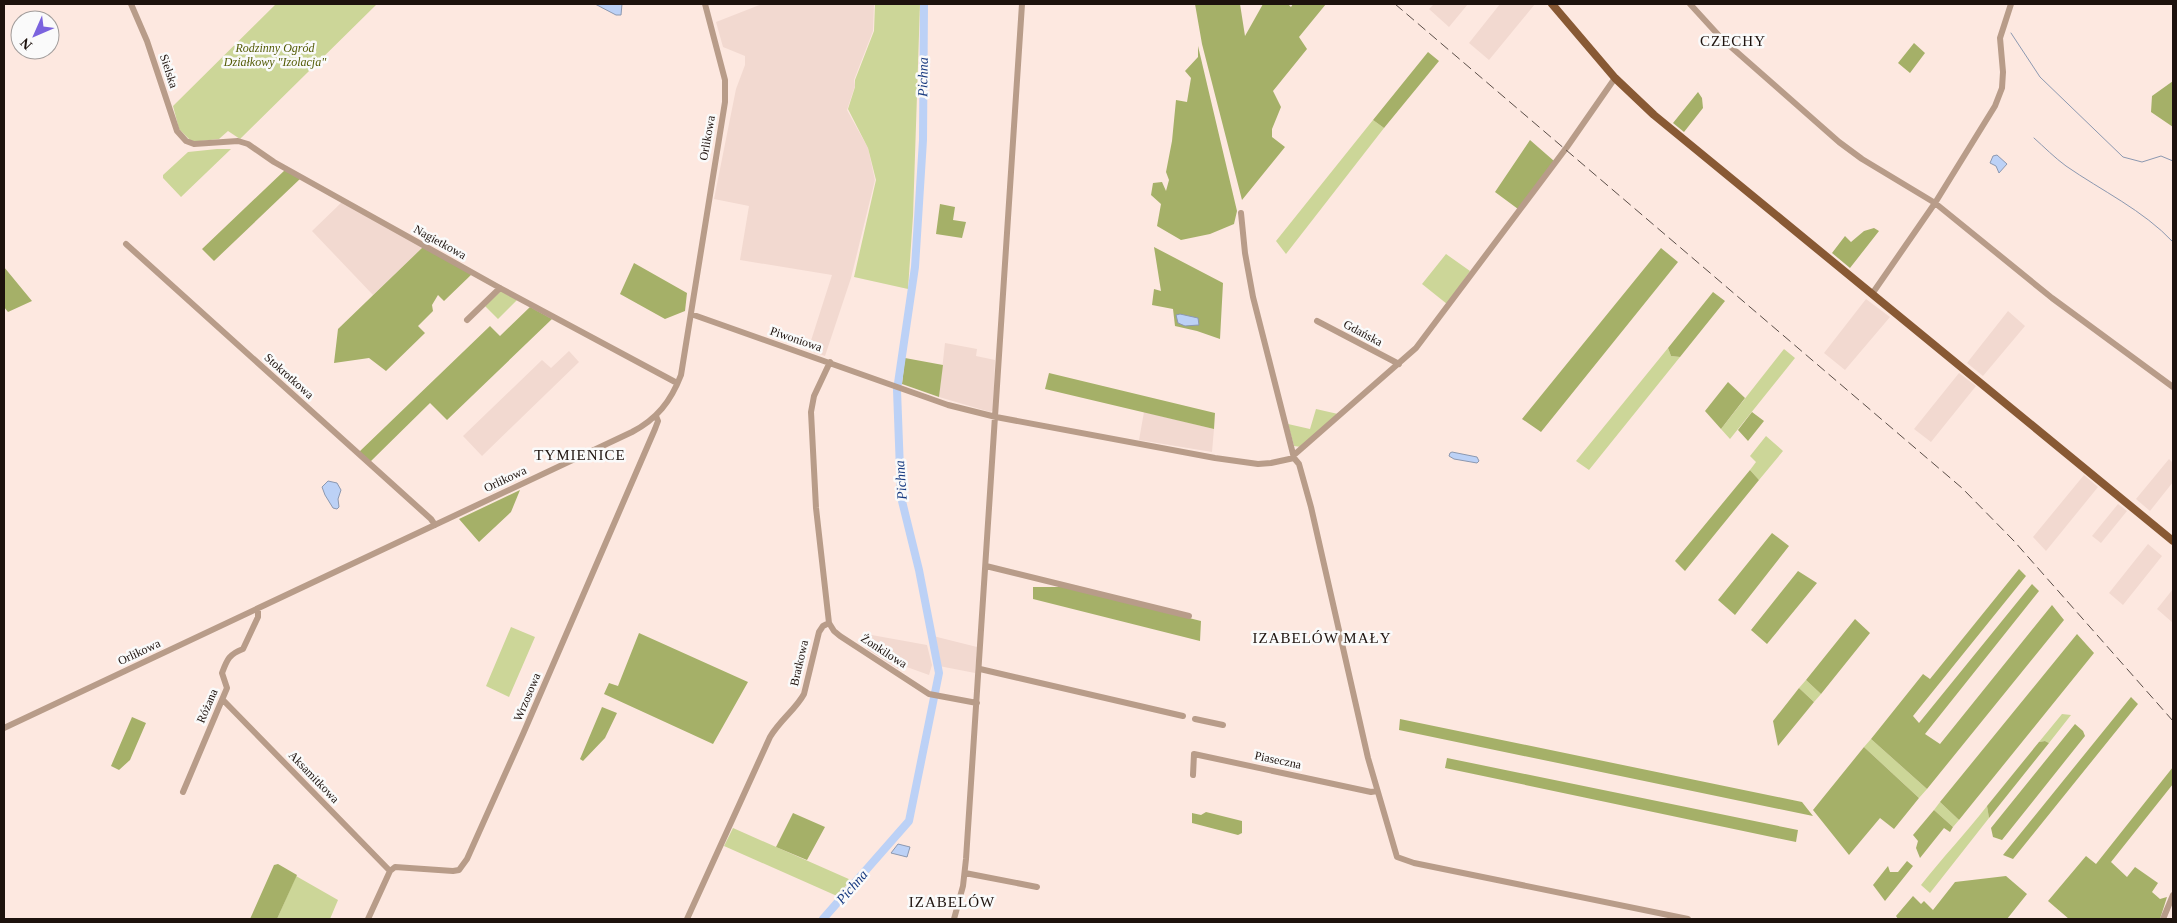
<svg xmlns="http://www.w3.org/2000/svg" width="2177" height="923" font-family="Georgia,serif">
  <rect width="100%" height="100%" fill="#fde8e0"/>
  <path fill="#f2d9d0" d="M 762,4 L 874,4 L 873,31 L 854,80 L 855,86 L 847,110 L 868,148 L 875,180 L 851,278 L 825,356 L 808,350 L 832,275 L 740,260 L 749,206 L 714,199 L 736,89 L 745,65 L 745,56 L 723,47 L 716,22 Z
    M 1434,4 L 1468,4 L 1449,27 L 1429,9 Z
    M 1500,4 L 1535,4 L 1489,60 L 1469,43 Z
    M 342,202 L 423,247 L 373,295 L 312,231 Z
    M 1866,299 L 1890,317 L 1845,370 L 1824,353 Z
    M 2008,311 L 2025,326 L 1983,376 L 1967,363 Z
    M 945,343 L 977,349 L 976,356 L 995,360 L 993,410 L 990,412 L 939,397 Z
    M 569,351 L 579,362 L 482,456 L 463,436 L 542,360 L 551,368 Z
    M 1959,373 L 1976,386 L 1931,442 L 1914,429 Z
    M 1144,412 L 1214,429 L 1212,452 L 1139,440 Z
    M 2169,459 L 2173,463 L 2173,482 L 2150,511 L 2136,499 Z
    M 2084,475 L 2098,487 L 2046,551 L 2033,537 Z
    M 2118,504 L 2127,511 L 2101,543 L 2092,536 Z
    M 2148,544 L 2162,556 L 2123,605 L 2109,593 Z
    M 2173,589 L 2173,623 L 2157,609 Z
    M 866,634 L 927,645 L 932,665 L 929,675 L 904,666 L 898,669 L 867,649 Z
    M 933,636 L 977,647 L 975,673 L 939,666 Z"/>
  <path fill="#ccd698" d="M 276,4 L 377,4 L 240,139 L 228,131 L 219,139 L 192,142 L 179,129 L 173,106 Z
    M 875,4 L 920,4 L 913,216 L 908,289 L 854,277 L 876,180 L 868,148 L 848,109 L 855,87 L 855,80 L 874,31 Z
    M 1373,120 L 1384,128 L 1286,254 L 1276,241 Z
    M 217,149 L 231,149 L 181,197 L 163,178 L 163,175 L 188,152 Z
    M 1446,254 L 1470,271 L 1447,304 L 1422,284 Z
    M 501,291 L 517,300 L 498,319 L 485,306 Z
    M 1668,348 L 1671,356 L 1680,357 L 1589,470 L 1576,461 Z
    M 1784,349 L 1795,358 L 1730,439 L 1721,429 Z
    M 1316,409 L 1338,414 L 1301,447 L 1294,446 L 1288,424 L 1310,429 Z
    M 1766,436 L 1783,451 L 1759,480 L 1750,470 L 1756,462 L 1750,456 Z
    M 511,627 L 535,637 L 509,697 L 486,686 Z
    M 1806,680 L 1821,694 L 1814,702 L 1799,688 Z
    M 2062,714 L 2071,715 L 2049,743 L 2045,741 L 2039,742 Z
    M 1871,739 L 1927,789 L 1919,798 L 1864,747 Z
    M 1940,802 L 1959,820 L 1953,827 L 1934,810 Z
    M 1987,806 L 1989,818 L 1930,893 L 1921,885 C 1943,857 1966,833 1987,806 Z
    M 733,828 L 851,880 L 837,896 L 724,846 Z
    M 296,876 L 338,900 L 330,919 L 277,919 Z"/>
  <path fill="#a5b068" d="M 1195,4 L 1240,4 L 1245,36 L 1263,4 L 1288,4 L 1291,7 L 1293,4 L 1326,4 L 1299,37 L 1307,49 L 1273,91 L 1281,107 L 1272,129 L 1272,137 L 1285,147 L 1242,200 L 1202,44 Z
    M 1914,43 L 1925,53 L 1910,73 L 1898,63 Z
    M 1198,46 L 1237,211 L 1234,224 L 1210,234 L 1181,240 L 1157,226 L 1161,204 L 1151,195 L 1153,183 L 1162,182 L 1166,191 L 1169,180 L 1166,172 L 1172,141 L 1176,100 L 1187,102 L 1191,78 L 1185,71 L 1198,57 Z
    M 1428,52 L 1439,61 L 1384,128 L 1373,120 Z
    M 2173,81 L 2173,127 L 2151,112 L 2152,96 Z
    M 1698,92 L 1702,98 L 1703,108 L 1684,132 L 1673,123 Z
    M 1530,140 L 1554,161 L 1518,209 L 1495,192 Z
    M 285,170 L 301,178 L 214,261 L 202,249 Z
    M 940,204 L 955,207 L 953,220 L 966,222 L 962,238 L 936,234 Z
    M 1874,228 L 1879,231 L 1850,268 L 1832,253 L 1845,236 L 1851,242 L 1864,231 Z
    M 423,247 L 472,274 L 444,301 L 438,295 L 432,305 L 433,311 L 418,326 L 425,333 L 386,371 L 369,358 L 334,363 L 338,329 Z
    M 1154,247 L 1223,283 L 1220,339 L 1197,331 L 1175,326 L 1173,309 L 1152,305 L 1154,289 L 1161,291 Z
    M 1661,248 L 1678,262 L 1541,432 L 1522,419 Z
    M 634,263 L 687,293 L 685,311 L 665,319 L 620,294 Z
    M 4,267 L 32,301 L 8,312 L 4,307 Z
    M 1713,292 L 1725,301 L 1680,357 L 1671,356 L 1668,348 Z
    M 530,307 L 552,319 L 447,420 L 430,403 L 370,462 L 359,452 L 490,326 L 500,336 Z
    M 905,358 L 943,365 L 939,397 L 902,384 Z
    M 1049,373 L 1215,413 L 1214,429 L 1045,389 Z
    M 1728,382 L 1745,398 L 1721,429 L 1705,411 Z
    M 1752,412 L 1764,421 L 1748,441 L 1738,430 Z
    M 1750,470 L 1759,480 L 1685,571 L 1675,561 Z
    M 520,490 L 511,512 L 479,542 L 459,519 Z
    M 1772,533 L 1789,546 L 1735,615 L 1718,600 Z
    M 2019,569 L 2026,576 L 1913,716 L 1919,723 L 2032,584 L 2039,591 L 1925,734 L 1940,744 L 2052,605 L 2064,620 L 1927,789 L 1871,739 L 1923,674 L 1930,679 Z
    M 1798,571 L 1817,583 L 1767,644 L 1751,630 Z
    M 1033,587 L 1065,587 L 1201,621 L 1200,641 L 1033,599 Z
    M 1855,619 L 1870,633 L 1821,694 L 1806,680 Z
    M 639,633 L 748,682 L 713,744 L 604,694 L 609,683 L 618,686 Z
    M 2077,634 L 2094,653 L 1959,820 L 1940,802 Z
    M 1799,688 L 1814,702 L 1778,746 L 1773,721 Z
    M 2131,697 L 2138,704 L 2013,859 L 2003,855 Z
    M 602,707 L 617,713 L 605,738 L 583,761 L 580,759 Z
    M 132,717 L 146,723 L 130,760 L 119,770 L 111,766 Z
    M 1400,719 L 1802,802 L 1813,816 L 1399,730 Z
    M 2075,724 L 2083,731 L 2085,736 L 2002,840 L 1993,837 L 1991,828 Z
    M 2045,741 L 2049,743 L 1989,818 L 1987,806 L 2039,742 Z
    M 1864,747 L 1919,798 L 1894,829 L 1880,818 L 1849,855 L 1813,810 Z
    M 1447,758 L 1798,830 L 1796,842 L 1445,768 Z
    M 2173,767 L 2173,784 L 2111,862 L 2127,877 L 2135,867 L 2158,883 L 2152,892 L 2160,899 L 2167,897 L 2160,919 L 2069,919 L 2048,901 L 2086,856 L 2096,864 Z
    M 1934,810 L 1953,827 L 1950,832 L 1944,828 L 1920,858 L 1916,848 L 1918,841 L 1913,835 Z
    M 1206,812 L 1242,821 L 1242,833 L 1238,835 L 1192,823 L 1192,813 L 1201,815 Z
    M 793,813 L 825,827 L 807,860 L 776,847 Z
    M 1907,861 L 1913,866 L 1885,901 L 1873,885 L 1888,866 L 1890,872 L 1898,872 Z
    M 278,864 L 297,875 L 277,919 L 250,919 L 274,865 Z
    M 2006,876 L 2027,894 L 2007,919 L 1898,919 L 1896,916 L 1913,896 L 1921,904 L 1924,901 L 1933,910 L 1955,882 Z"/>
  <path fill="#bcd1f6" stroke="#8c98b0" d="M 595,4 L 622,4 L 621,15 L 616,15 Z
    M 1997,155 L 2007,164 L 1999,173 L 1996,166 L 1990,163 L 1993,156 Z
    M 1180,314 L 1198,318 L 1199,325 L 1185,326 L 1178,323 L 1176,315 Z
    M 1452,452 L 1477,457 L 1479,461 L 1477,463 L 1454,459 L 1449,456 L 1450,453 Z
    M 328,481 L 337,483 L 341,490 L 338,499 L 339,507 L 337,509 L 333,508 L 325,495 L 322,487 Z
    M 898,844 L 910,847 L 907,857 L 891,853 Z"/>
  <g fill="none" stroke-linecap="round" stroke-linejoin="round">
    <path stroke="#8c98b0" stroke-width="1" d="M 2011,33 L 2040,77 L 2123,157 L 2142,162 L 2161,156 L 2173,161
      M 2034,138 C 2044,147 2055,158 2066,166 C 2102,191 2143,210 2173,242"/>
    <path stroke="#bcd1f6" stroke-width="8" d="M 823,919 L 909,821 L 939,673 L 919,570 L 901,497 L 897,390 L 915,267 L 923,140 L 924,4"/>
    <path stroke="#b89c89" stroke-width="6" d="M 131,4 L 147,41 L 177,131 L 186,141 L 194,144 L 238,141 L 248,144 L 274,162 L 500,288 L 677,383
      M 1690,4 L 1722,39 L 1839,142 L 1862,159 L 1935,203 L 2052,298 L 2173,387
      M 1241,213 L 1245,253 L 1253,297 L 1294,458 L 1299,464 L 1311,507 L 1368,758 L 1397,857 L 1414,863 L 1688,919
      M 126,244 L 431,519 L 435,525
      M 1872,294 L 1935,203 L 1995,106 L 2002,88 L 2003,72 L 2000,38 L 2011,4
      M 691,314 L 948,405 L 996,417 L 1215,458 L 1258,464 L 1271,463 L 1294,458
      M 467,320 L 500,288
      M 1317,321 L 1399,364
      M 1294,455 L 1416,348 L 1567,147 L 1615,78
      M 986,566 L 1189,616
      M 829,623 L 834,631 L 840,636 L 929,694 L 977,703
      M 980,669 L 1183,716
      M 223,700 L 390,871
      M 1195,719 L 1223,725
      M 4,728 L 632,432 C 657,419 671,401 681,375 L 725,102 L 725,80 L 705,4
      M 1193,775 L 1194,754 L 1371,792 L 1377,791
      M 183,792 L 227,688 L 222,673 C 227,660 229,654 243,649 L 258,617 L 258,609
      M 965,873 L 1037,887
      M 368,919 L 390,871 L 395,867 L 453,871 L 459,870 L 467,859 L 523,734 L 655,429 L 658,421 L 656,416
      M 687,919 L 770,737 C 780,720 796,709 804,694 L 819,632 L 823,626 L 829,623 L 816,508 L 811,412 L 814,396 L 830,362
      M 954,919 L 963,886 L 966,859 L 1022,4
      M 2163,919 L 2173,895"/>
    <path stroke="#885934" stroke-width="8" d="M 1552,4 L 1615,78 L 1654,115 L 2173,541"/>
    <path stroke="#5b4e48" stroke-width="1" stroke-dasharray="10 5" stroke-linecap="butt" d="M 1395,4 L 1962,488 L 2014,541 L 2173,721"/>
  </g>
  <g text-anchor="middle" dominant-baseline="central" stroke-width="5" stroke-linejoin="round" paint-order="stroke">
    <g font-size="12" font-style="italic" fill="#545c07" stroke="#fafafa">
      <text x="275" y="48">Rodzinny Ogród<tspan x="275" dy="14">Działkowy "Izolacja"</tspan></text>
    </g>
    <g font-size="12" fill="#1d120d" stroke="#fafafa">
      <text transform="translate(169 71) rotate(72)">Sielska</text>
      <text transform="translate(707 138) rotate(-80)">Orlikowa</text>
      <text transform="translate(440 242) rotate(29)">Nagietkowa</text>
      <text transform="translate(1363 333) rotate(28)">Gdańska</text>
      <text transform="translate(796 339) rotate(19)">Piwoniowa</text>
      <text transform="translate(289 376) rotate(42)">Stokrotkowa</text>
      <text transform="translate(505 479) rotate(-25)">Orlikowa</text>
      <text transform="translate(884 651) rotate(33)">Żonkilowa</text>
      <text transform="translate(139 652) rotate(-25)">Orlikowa</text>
      <text transform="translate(799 663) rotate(-77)">Bratkowa</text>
      <text transform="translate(527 697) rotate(-67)">Wrzosowa</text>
      <text transform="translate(207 706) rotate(-67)">Różana</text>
      <text transform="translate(1278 760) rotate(12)">Piaseczna</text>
      <text transform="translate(314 777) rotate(46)">Aksamitkowa</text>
    </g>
    <g font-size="14" font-style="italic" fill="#183b81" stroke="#fafafa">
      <text transform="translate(923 77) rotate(-89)">Pichna</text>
      <text transform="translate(901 480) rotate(-94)">Pichna</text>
      <text transform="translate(852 887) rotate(-49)">Pichna</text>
    </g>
    <g font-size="15" letter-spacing="1" fill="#1d120d" stroke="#fafafa">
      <text x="1733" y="41">CZECHY</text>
      <text x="580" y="455">TYMIENICE</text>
      <text x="1322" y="638">IZABELÓW MAŁY</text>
      <text x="952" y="902">IZABELÓW</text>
    </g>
  </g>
  <rect width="2177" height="923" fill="none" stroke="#1d120d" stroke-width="10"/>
  <g transform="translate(35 35) rotate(225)"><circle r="24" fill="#fafafa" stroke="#a29d9b"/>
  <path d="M0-4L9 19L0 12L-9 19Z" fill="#7b63de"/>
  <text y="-8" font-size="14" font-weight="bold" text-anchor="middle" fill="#1d120d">N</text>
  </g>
</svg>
